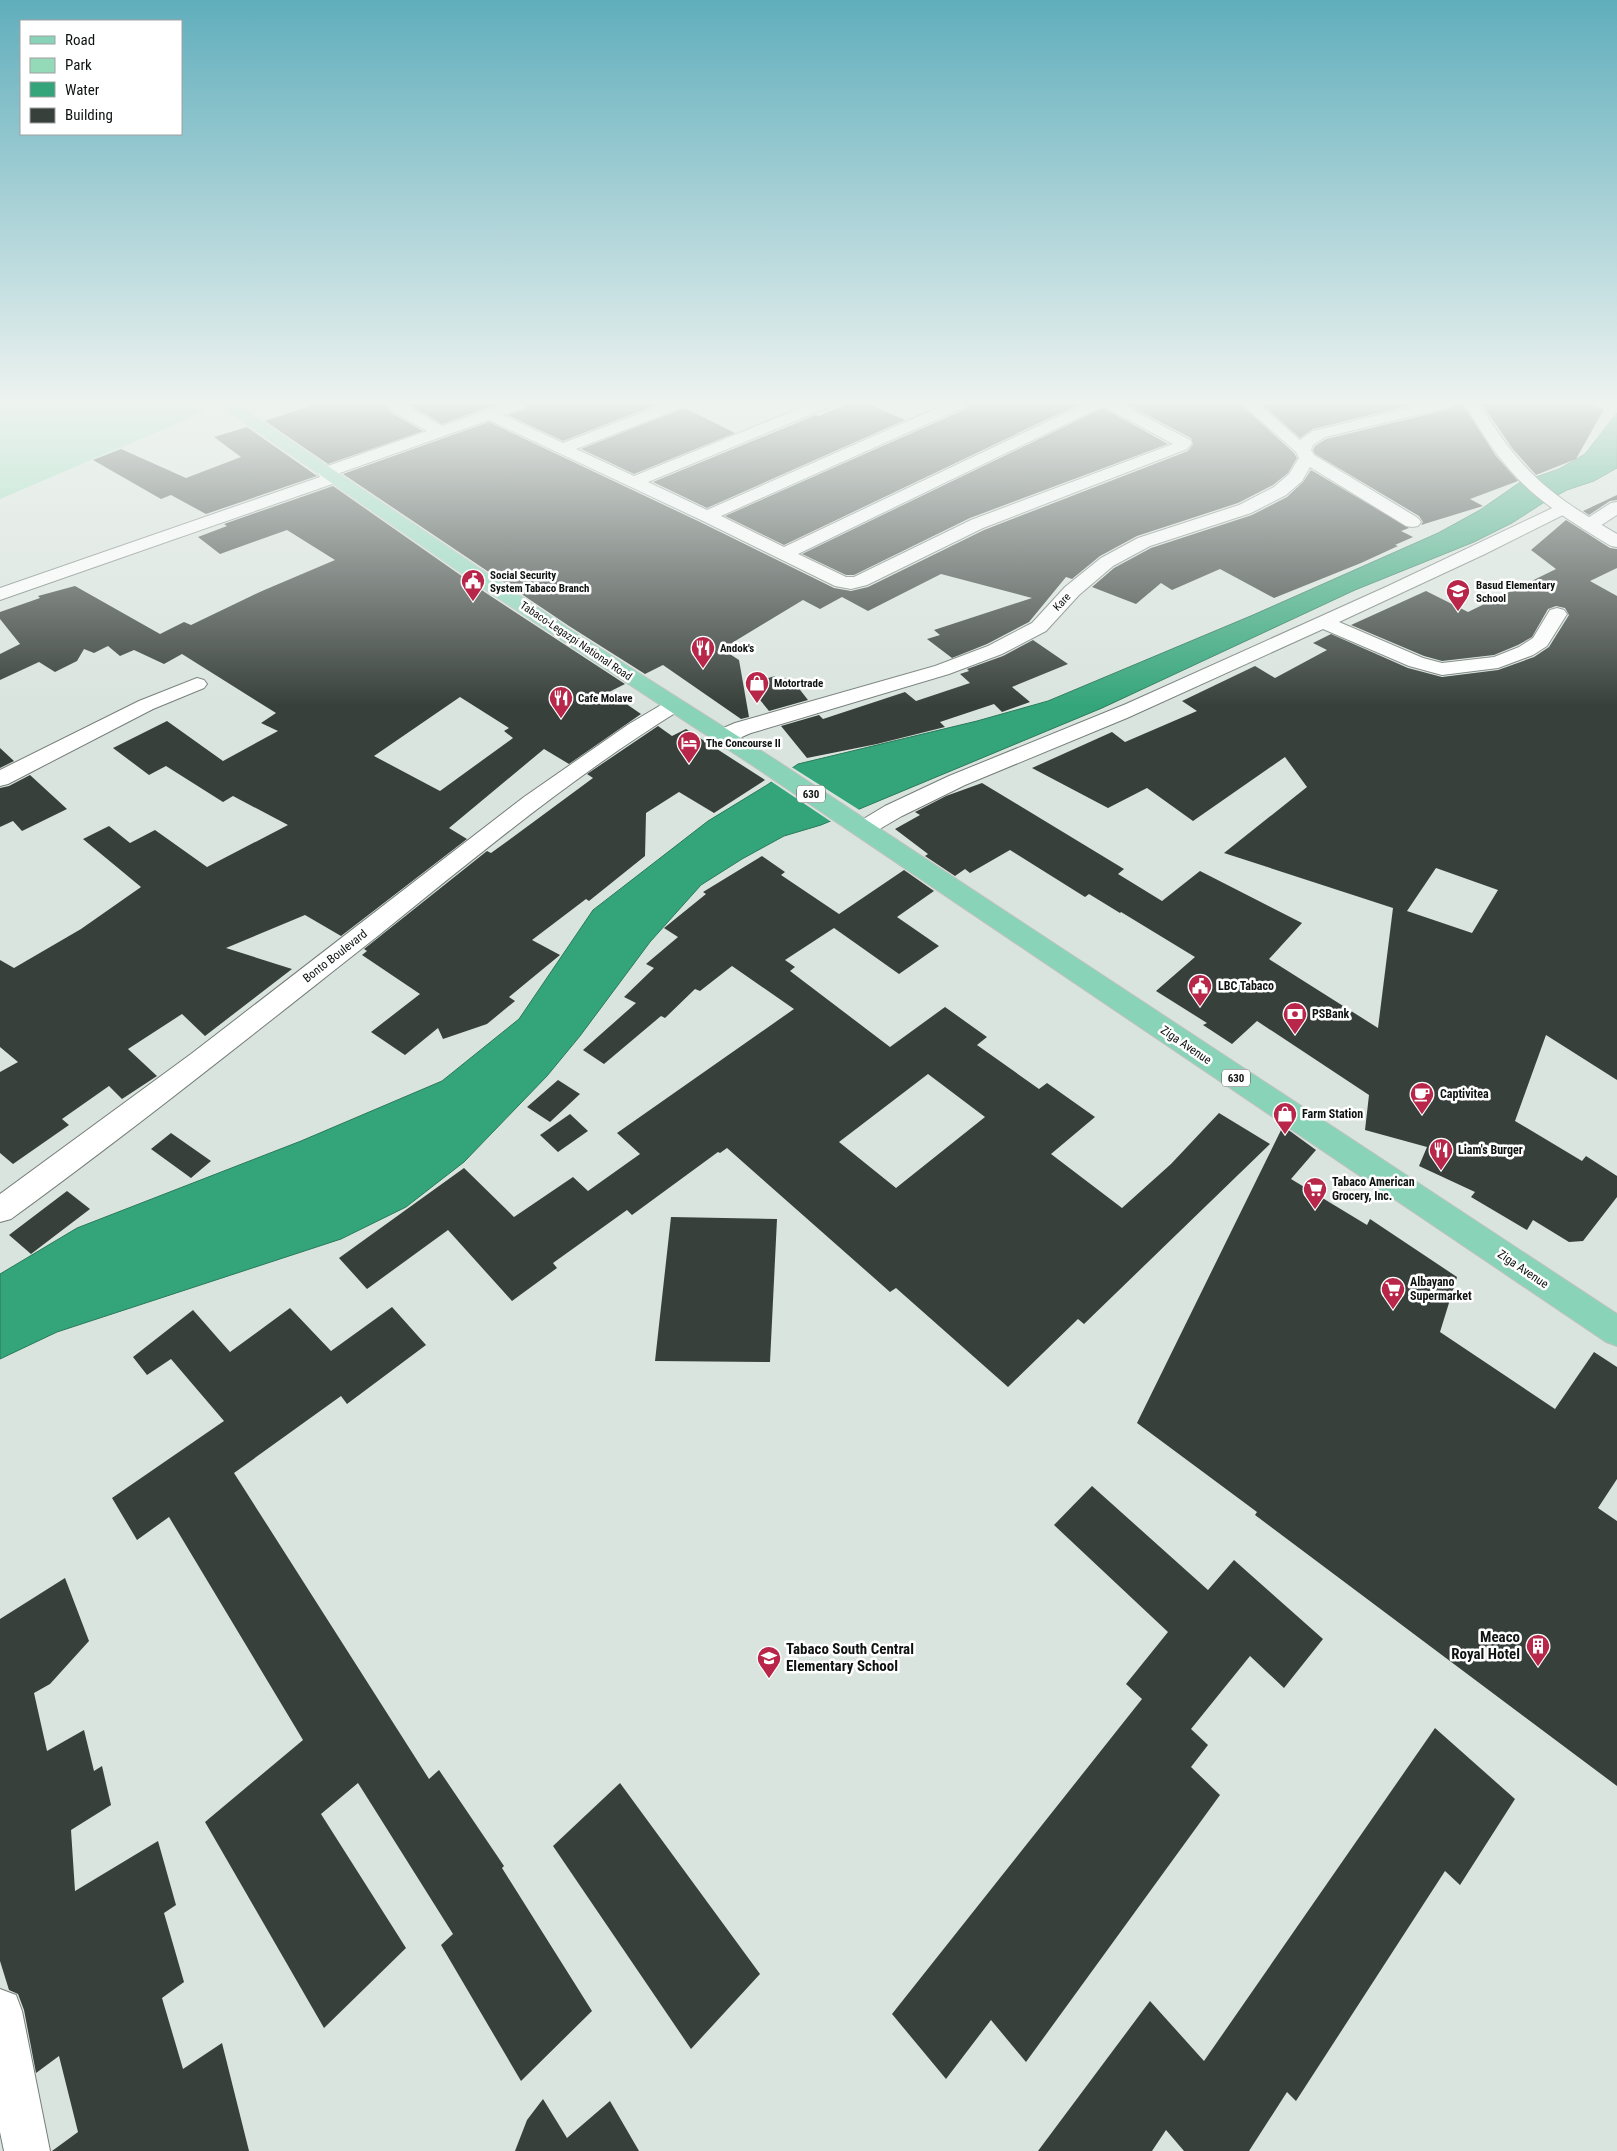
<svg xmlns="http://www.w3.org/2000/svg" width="1617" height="2151" font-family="'Roboto Condensed',sans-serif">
  <rect width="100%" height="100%" fill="#dae4de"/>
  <path fill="#94dab9" d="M 200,404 L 208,410 L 0,499 L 0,405 Z"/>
  <path fill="#34a57a" stroke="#29795a" d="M 1617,413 L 1617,468 L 1594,481 L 1567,490 L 1543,503 L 1512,523 L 1474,542 L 1355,590 L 1102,708 L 821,825 L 784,836 L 742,859 L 701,885 L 650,942 L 580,1036 L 547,1076 L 464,1162 L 406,1207 L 341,1239 L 57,1332 L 0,1359 L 0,1274 L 77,1228 L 301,1141 L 442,1081 L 519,1019 L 593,910 L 708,821 L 767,785 L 798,764 L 977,721 L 1048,701 L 1253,615 L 1438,533 L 1480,510 L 1519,483 L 1559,469 L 1585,454 Z"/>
  <path fill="#dae4de" d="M 790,766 L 861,811 L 833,823 L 769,780 Z"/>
  <path fill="#38403c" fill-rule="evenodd" d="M 316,404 L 385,404 L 390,412 L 423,431 L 328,464 L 265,421 Z
    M 408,404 L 497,404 L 442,424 Z
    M 529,404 L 658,404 L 563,441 L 508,415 L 526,409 Z
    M 848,404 L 868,404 L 905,420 L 707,508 L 653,482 L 816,415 L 819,416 Z
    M 970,404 L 1079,404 L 784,545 L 725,516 L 966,409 Z
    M 1126,404 L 1240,404 L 1294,453 L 1297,458 L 1288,473 L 1273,485 L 1238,503 L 1137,536 L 1100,556 L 1072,579 L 1066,577 L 1029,622 L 987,644 L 952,658 L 927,639 L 940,635 L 934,630 L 1032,598 L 941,574 L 868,611 L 842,597 L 820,609 L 803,600 L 722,649 L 739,660 L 749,717 L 741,719 L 663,665 L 645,674 L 569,626 L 343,474 L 489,422 L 700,522 L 834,588 L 851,591 L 868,587 L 984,530 L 1188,451 L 1193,444 L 1191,438 Z
    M 1262,404 L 1414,404 L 1313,429 L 1300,438 Z
    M 1454,404 L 1462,404 L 1496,456 L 1518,481 L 1470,499 L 1483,506 L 1421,525 L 1423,522 L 1419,516 L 1315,454 L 1313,450 L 1315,446 L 1326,439 L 1450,409 Z
    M 1482,404 L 1585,404 L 1604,409 L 1576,459 L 1536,475 L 1512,448 Z
    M 685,408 L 735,433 L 634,474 L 581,449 Z
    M 1103,408 L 1168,444 L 970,518 L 854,575 L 846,575 L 802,554 Z
    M 247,427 L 317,476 L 206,514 L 171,495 L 161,499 L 93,460 L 121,449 L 186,478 L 241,457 L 214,437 Z
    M 1311,470 L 1409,528 L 1401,531 L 1413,537 L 1395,545 L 1398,546 L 1361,563 L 1274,598 L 1220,569 L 1172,590 L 1161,583 L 1136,604 L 1092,587 L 1114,568 L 1151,548 L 1252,515 L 1287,497 L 1303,482 Z
    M 333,486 L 486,593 L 625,684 L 609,692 L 641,714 L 569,764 L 544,749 L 449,828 L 467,839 L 341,936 L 305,915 L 226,948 L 292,969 L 205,1036 L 182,1014 L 128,1049 L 157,1076 L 122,1099 L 109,1086 L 62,1119 L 69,1125 L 13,1164 L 0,1153 L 0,1072 L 18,1062 L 0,1047 L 0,960 L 14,968 L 81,929 L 141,887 L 83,839 L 109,826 L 130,843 L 155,830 L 207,867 L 288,825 L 233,796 L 223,802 L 166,766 L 149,775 L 113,748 L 167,721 L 223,761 L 278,731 L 261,723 L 276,713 L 182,654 L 164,664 L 134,650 L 120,656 L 108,646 L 94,653 L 84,649 L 77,661 L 55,672 L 39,662 L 0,680 L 0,654 L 20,644 L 0,619 L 0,612 L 40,598 L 38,596 L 75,586 L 160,634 L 184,622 L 191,625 L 262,591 L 335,560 L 287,530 L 220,554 L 198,537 L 227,526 L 224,524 ZM 460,697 L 509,728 L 504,731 L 513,738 L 440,791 L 374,756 Z
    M 1617,495 L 1617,500 L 1610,501 L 1589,515 L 1583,511 Z
    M 1566,520 L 1610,548 L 1617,549 L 1617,568 L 1590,581 L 1617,596 L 1617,1080 L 1546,1035 L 1515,1121 L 1582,1161 L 1586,1156 L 1617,1176 L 1617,1197 L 1583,1241 L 1569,1242 L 1533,1220 L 1527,1230 L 1471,1197 L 1475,1192 L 1419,1166 L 1427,1147 L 1365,1130 L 1369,1095 L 1257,1021 L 1232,1044 L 1203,1025 L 1207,1023 L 1156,991 L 1195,957 L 1121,912 L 1120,913 L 1089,894 L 1085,897 L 1010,850 L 970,873 L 965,869 L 955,876 L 925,856 L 928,854 L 895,829 L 920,815 L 915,812 L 946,796 L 982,783 L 1124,869 L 1118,874 L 1162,901 L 1200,871 L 1302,923 L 1269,959 L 1378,1028 L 1393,908 L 1224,853 L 1307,787 L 1285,757 L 1193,821 L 1147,788 L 1108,808 L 1032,768 L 1112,732 L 1125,742 L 1197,711 L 1182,701 L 1255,666 L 1275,678 L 1327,650 L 1313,643 L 1331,634 L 1408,668 L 1442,677 L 1498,670 L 1534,657 L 1549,647 L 1569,615 L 1565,608 L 1556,606 L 1548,609 L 1532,637 L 1518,645 L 1494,655 L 1442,661 L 1424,656 L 1351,625 L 1426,591 L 1468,612 L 1556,569 L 1531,550 ZM 1436,868 L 1498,890 L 1472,933 L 1407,911 Z
    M 1033,640 L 1068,664 L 1012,687 L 1030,702 L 1002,712 L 994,704 L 940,722 L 945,727 L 877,744 L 807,758 L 781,726 L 819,715 L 823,719 L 905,692 L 916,701 L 970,683 L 960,674 L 969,671 L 967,669 L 1003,656 Z
    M 775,676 L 777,681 L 790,677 L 808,700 L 769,711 L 747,684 Z
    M 658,726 L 672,736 L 686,729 L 765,780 L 714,813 L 679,792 L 646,813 L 645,856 L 589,901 L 586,899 L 532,940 L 560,955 L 509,997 L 515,1001 L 487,1024 L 443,1039 L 438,1028 L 405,1055 L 371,1032 L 420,994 L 362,955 L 367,951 L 364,949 L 487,851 L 491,853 L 509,840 L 593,778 L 587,774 Z
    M 0,748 L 14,761 L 0,768 Z
    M 30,775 L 67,809 L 22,831 L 13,821 L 0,827 L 0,788 L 9,786 Z
    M 762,856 L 785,872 L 781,875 L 839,914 L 904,870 L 934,891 L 897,917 L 939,946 L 899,974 L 834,928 L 785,960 L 795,967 L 790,971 L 890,1047 L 945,1007 L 987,1037 L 977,1045 L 1039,1089 L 1047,1083 L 1095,1117 L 1051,1154 L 1122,1208 L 1171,1164 L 1219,1113 L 1270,1144 L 1084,1324 L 1078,1319 L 1008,1387 L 896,1288 L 890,1292 L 727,1148 L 720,1153 L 718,1152 L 632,1215 L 627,1210 L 553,1263 L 557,1268 L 512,1301 L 448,1230 L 367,1289 L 339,1258 L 464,1168 L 514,1217 L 573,1177 L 588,1191 L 640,1154 L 617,1133 L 794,1009 L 732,966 L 700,991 L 695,989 L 665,1018 L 661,1016 L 604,1064 L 583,1050 L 636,1003 L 624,997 L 654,968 L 646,964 L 678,937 L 664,928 L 706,894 L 703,892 ZM 928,1074 L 985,1117 L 896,1188 L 839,1142 Z
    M 558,1080 L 580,1094 L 550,1122 L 527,1107 Z
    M 570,1114 L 588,1131 L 558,1152 L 540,1135 Z
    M 1283,1126 L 1316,1150 L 1291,1179 L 1367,1225 L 1370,1219 L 1457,1277 L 1440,1332 L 1555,1409 L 1594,1352 L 1617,1367 L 1617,1479 L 1598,1508 L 1617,1521 L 1617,1786 L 1255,1515 L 1257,1512 L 1137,1423 Z
    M 171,1133 L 211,1161 L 191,1178 L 151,1149 Z
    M 67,1191 L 90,1209 L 31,1254 L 9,1235 Z
    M 671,1217 L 777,1219 L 770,1362 L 655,1361 Z
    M 392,1307 L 426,1345 L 347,1404 L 341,1396 L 234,1473 L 429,1779 L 439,1770 L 504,1866 L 502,1868 L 592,2011 L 521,2081 L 441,1945 L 453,1934 L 358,1783 L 321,1814 L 406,1948 L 324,2028 L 205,1822 L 303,1740 L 169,1517 L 137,1540 L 112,1498 L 224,1421 L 171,1359 L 147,1375 L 133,1357 L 193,1310 L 230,1352 L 290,1308 L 331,1351 Z
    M 1092,1486 L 1208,1590 L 1234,1560 L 1323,1639 L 1284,1688 L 1250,1656 L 1191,1729 L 1208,1745 L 1191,1767 L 1220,1795 L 1026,2062 L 991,2020 L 946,2079 L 892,2014 L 1142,1699 L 1126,1684 L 1168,1632 L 1054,1525 Z
    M 65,1578 L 89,1641 L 50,1684 L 34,1693 L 47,1751 L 84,1730 L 94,1771 L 102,1766 L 111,1805 L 71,1830 L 75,1891 L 158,1841 L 176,1905 L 164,1913 L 184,1982 L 162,1998 L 183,2069 L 222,2043 L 249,2151 L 52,2151 L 78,2132 L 59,2056 L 36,2073 L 24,2010 L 18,1994 L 9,1990 L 0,1961 L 0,1619 Z
    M 1435,1728 L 1515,1799 L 1460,1885 L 1445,1871 L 1296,2101 L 1287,2092 L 1249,2151 L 1184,2151 L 1166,2130 L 1152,2151 L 1038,2151 L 1150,2001 L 1204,2061 Z
    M 620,1783 L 760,1974 L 691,2049 L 553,1846 Z
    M 543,2099 L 567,2138 L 610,2101 L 639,2151 L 515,2151 L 527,2120 Z"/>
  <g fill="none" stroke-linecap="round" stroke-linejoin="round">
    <g stroke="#757e79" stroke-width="2">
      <path id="street" d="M 387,404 L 403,404 L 442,426 L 504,404 L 527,404 L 525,407 L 503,415 L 563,443 L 664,404 L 686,404 L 684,407 L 576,449 L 634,476 L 810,404 L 831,404 L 829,407 L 648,482 L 707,510 L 946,404 L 967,404 L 965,407 L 721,516 L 784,547 L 1084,404 L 1121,404 L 1190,440 L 1192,443 L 1187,449 L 983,528 L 867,585 L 851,589 L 835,586 L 701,520 L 489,420 L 337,474 L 340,478 L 338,482 L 0,600 L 0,588 L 320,477 L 317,473 L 319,469 L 427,431 L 391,410 ZM 1103,406 L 1173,444 L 971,520 L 854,577 L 846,577 L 798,554 Z
        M 1242,404 L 1259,404 L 1300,440 L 1313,431 L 1424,404 L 1452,404 L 1450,407 L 1325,437 L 1313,445 L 1311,450 L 1314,455 L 1418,518 L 1421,522 L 1418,526 L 1412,527 L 1406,526 L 1310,467 L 1302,481 L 1286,495 L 1251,513 L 1150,546 L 1113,566 L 1079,595 L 1046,631 L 1002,654 L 949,674 L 751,733 C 739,738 727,745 714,742 L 711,737 L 714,732 L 735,723 L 935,666 L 988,646 L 1032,623 L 1065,587 L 1101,558 L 1138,538 L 1239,505 L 1274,487 L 1289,474 L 1299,458 L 1296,452 Z
        M 1617,502 L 1617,515 C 1606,521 1596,532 1583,529 L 1580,525 L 1583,521 L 1611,503 Z
        M 1563,503 L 1569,504 L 1572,508 L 1569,512 L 1485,554 L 1339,622 L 1423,658 L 1442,663 L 1494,657 L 1519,647 L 1533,638 L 1550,610 L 1557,608 L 1564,610 L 1567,614 L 1547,646 L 1533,655 L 1498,668 L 1442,675 L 1409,666 L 1323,629 L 1127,718 L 965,785 L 902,816 L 871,834 L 863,836 L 855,834 L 851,829 L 855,824 L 885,806 L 949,776 L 1126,704 L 1388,586 Z
        M 197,678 L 204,680 L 207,684 L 204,688 L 153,709 L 8,784 L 0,786 L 0,770 L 139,701 Z
        M 673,700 L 680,702 L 683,706 L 680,710 C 573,776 477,856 379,935 C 257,1031 136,1128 11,1219 L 0,1222 L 0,1194 L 191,1054 L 524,797 L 629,724 L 666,702 Z
        M 0,1989 L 16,1995 L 22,2011 L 50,2151 L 4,2151 L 0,2132 Z"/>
    </g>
    <g stroke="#757e79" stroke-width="2">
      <path id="secondary" d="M 1464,404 L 1479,404 C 1493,424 1505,445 1522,463 C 1548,493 1583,514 1617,534 L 1617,547 L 1611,546 C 1575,524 1537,502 1510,470 C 1492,450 1479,427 1464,404 Z"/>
    </g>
    <g stroke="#c0c1c1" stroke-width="2">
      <path id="primary" d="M 218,404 L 236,404 L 568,628 L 774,759 L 1617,1314 L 1617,1346 L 1606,1342 L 758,769 L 487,591 Z"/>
    </g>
    <use href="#street" fill="#fff" fill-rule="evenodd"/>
    <use href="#secondary" fill="#fff" fill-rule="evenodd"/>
    <use href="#primary" fill="#89d4b8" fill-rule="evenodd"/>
  </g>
  <linearGradient id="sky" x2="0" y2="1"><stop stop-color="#60aebc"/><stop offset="0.57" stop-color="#eef3f0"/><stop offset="1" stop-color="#eef3f0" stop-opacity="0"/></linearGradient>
  <rect width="1617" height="706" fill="url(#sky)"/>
  <defs>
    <g id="civic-pin" transform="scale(1.25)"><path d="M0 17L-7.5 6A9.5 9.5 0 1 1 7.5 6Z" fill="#b82749" stroke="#fff"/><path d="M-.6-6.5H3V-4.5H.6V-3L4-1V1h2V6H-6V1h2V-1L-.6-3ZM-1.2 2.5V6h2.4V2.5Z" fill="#fff"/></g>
    <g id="school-pin" transform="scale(1.25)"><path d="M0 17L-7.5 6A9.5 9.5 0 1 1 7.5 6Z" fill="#b82749" stroke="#fff"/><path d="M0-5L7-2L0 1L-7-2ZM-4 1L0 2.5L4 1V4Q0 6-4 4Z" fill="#fff"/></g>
    <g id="restaurant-pin" transform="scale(1.25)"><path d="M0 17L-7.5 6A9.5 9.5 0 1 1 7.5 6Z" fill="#b82749" stroke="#fff"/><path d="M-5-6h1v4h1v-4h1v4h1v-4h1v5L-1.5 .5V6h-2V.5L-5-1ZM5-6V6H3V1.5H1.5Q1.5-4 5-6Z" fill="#fff"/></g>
    <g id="shop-pin" transform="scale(1.25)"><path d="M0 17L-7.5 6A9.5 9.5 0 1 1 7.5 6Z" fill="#b82749" stroke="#fff"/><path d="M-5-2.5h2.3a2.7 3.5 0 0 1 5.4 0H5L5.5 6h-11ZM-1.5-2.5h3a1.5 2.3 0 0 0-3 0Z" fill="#fff"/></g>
    <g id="hotel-pin" transform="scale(1.25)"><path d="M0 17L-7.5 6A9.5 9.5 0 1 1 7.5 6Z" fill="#b82749" stroke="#fff"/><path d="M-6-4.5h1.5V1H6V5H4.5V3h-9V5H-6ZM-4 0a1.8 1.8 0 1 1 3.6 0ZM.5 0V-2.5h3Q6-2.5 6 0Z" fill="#fff"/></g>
    <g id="bank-pin" transform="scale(1.25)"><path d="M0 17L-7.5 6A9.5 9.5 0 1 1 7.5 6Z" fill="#b82749" stroke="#fff"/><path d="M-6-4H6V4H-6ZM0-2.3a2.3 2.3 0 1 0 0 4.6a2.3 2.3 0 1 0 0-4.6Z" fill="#fff"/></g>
    <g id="cafe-pin" transform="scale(1.25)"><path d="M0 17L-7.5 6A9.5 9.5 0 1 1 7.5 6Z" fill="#b82749" stroke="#fff"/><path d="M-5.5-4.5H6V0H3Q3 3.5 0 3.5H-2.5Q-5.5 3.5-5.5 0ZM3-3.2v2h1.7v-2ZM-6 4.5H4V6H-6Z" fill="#fff"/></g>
    <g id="supermarket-pin" transform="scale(1.25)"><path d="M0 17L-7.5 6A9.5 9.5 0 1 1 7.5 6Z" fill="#b82749" stroke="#fff"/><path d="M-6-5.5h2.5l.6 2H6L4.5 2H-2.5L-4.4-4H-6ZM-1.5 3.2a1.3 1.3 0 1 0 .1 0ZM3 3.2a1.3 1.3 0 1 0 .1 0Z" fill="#fff"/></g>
    <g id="building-pin" transform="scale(1.25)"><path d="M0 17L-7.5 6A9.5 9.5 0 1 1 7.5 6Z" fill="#b82749" stroke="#fff"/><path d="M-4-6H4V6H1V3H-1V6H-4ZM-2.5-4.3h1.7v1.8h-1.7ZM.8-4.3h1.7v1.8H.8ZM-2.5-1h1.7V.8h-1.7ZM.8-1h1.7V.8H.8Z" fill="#fff"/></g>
  </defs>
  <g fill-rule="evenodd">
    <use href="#civic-pin" x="473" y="581"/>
    <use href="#school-pin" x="1458" y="591"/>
    <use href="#restaurant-pin" x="703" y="648"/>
    <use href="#shop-pin" x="757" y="683"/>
    <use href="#restaurant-pin" x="561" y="698"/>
    <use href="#hotel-pin" x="689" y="743"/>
    <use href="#civic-pin" x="1200" y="986"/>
    <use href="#bank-pin" x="1295" y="1014"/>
    <use href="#cafe-pin" x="1422" y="1094"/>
    <use href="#shop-pin" x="1285" y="1114"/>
    <use href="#restaurant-pin" x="1441" y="1150"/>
    <use href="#supermarket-pin" x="1315" y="1189"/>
    <use href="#supermarket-pin" x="1393" y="1289"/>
    <use href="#building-pin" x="1538" y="1646"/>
    <use href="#school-pin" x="769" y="1658"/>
  </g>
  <g text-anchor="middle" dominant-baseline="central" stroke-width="5" stroke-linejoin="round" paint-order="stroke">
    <g font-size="11" font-weight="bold" fill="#0e1210" stroke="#fff" text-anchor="start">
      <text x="490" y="575">Social Security<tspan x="490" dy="13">System Tabaco Branch</tspan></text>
      <text x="1476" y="585">Basud Elementary<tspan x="1476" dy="13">School</tspan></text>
      <text x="720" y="648">Andok's</text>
      <text x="774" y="683">Motortrade</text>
      <text x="578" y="698">Cafe Molave</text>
      <text x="706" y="743">The Concourse II</text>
    </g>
    <g font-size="11" fill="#0e1210" stroke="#fff">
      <text transform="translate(1062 602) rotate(-47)">Kare</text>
      <text transform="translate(576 641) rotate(34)">Tabaco-Legazpi National Road</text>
    </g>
    <g fill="#fff" stroke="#565958" stroke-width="1">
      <rect x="797" y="785.5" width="28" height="17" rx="4"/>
      <rect x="1222" y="1069.5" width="28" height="17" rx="4"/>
    </g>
    <g font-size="11" font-weight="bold" fill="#0e1210">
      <text x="811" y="794">630</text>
      <text x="1236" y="1078">630</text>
    </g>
    <g font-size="12" fill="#0e1210" stroke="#fff">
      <text transform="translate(335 956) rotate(-38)">Bonto Boulevard</text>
      <text transform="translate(1186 1045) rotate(34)">Ziga Avenue</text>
      <text transform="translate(1523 1269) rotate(34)">Ziga Avenue</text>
    </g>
    <g font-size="12" font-weight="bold" fill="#0e1210" stroke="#fff" text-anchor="start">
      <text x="1218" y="986">LBC Tabaco</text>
      <text x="1312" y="1014">PSBank</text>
      <text x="1440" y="1094">Captivitea</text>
      <text x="1302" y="1114">Farm Station</text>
      <text x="1458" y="1150">Liam's Burger</text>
      <text x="1332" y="1182">Tabaco American<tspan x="1332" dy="14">Grocery, Inc.</tspan></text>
      <text x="1410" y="1282">Albayano<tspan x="1410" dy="14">Supermarket</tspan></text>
    </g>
    <g font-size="15" font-weight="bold" fill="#0e1210" stroke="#fff" text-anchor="end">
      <text x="1520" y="1637">Meaco<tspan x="1520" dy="17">Royal Hotel</tspan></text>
      <text x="786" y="1649" text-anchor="start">Tabaco South Central<tspan x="786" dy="17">Elementary School</tspan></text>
    </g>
  </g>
  <rect x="20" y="20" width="162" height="115" fill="#ffffff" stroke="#9fa09f"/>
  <rect x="30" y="36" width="25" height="8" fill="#89d4b8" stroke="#9fa09f"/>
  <text x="65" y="45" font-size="15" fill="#0e1210">Road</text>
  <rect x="30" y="58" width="25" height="15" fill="#94dab9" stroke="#9fa09f"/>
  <text x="65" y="70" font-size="15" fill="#0e1210">Park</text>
  <rect x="30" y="82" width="25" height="15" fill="#34a57a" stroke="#9fa09f"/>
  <text x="65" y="95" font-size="15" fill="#0e1210">Water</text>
  <rect x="30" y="108" width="25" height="15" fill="#38403c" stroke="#9fa09f"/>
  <text x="65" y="120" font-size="15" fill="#0e1210">Building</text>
</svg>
